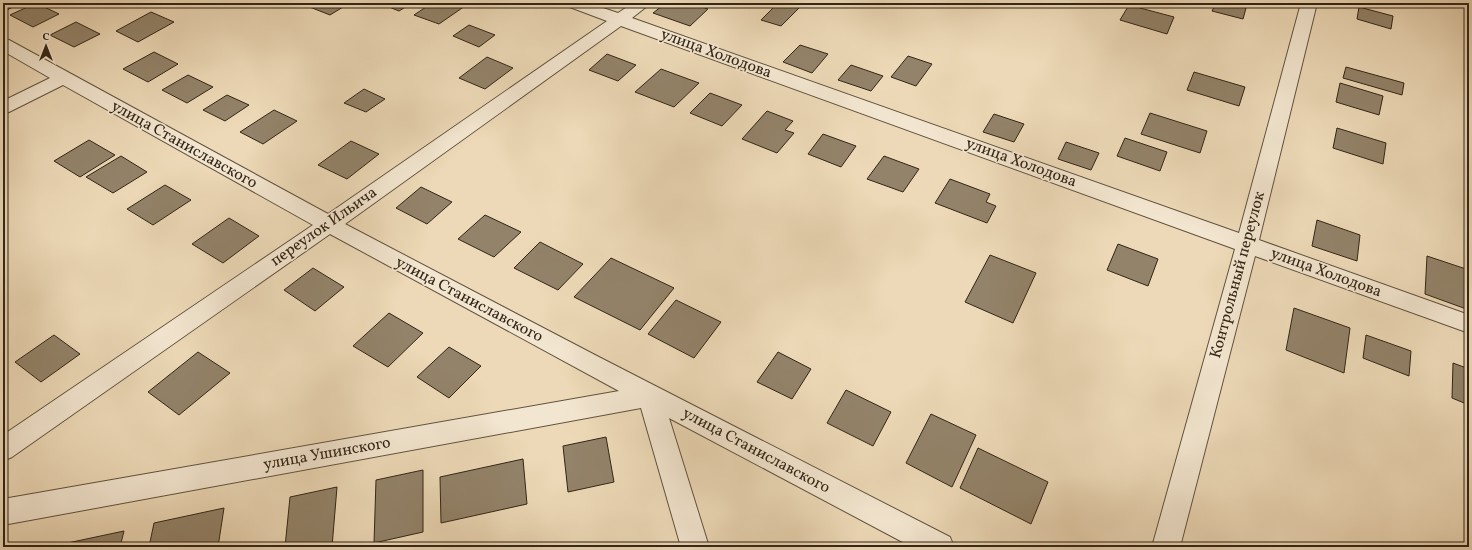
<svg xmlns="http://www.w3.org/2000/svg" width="1472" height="550" font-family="Vollkorn,serif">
  <rect width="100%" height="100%" fill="#edd9b7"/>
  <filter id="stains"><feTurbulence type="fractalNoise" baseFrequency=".005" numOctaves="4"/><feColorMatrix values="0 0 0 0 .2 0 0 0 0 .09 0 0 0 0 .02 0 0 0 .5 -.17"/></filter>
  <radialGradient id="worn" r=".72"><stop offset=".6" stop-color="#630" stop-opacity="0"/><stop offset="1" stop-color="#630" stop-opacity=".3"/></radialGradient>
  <path fill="#93836a" stroke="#322516" d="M 3,3 L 21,3 L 3,12 Z
    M 36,3 L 59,14 L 33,27 L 10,15 Z
    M 304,3 L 345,3 L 348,4 L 330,15 L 302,4 Z
    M 379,3 L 412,3 L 399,11 Z
    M 432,3 L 456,3 L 465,6 L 439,24 L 414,15 Z
    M 666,3 L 689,3 L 708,9 L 690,26 L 653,13 Z
    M 778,3 L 799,8 L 781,26 L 761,20 Z
    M 1216,3 L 1228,3 L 1246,8 L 1243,19 L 1212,11 Z
    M 1129,5 L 1174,17 L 1167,34 L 1120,20 Z
    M 1359,7 L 1393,16 L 1391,29 L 1357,19 Z
    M 151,12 L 174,22 L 138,42 L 116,31 Z
    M 76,22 L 100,34 L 74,47 L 50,35 Z
    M 469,25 L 495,35 L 479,47 L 453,36 Z
    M 800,45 L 828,54 L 812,73 L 783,62 Z
    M 154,52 L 178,64 L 148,82 L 123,69 Z
    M 607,54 L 636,65 L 618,81 L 589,70 Z
    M 908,56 L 932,64 L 916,86 L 891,77 Z
    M 487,57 L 513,68 L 485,89 L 459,78 Z
    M 851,65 L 883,76 L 871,91 L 838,80 Z
    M 1346,67 L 1404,83 L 1402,95 L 1343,78 Z
    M 661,69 L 699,83 L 674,107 L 635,92 Z
    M 1194,72 L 1245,87 L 1239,106 L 1187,90 Z
    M 188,75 L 213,87 L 187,103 L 162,90 Z
    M 1340,83 L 1383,96 L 1379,115 L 1336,102 Z
    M 364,89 L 385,99 L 366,112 L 344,103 Z
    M 710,93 L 742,105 L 722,126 L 690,113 Z
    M 227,95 L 249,105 L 225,121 L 203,110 Z
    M 274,110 L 297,121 L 263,144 L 240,132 Z
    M 767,111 L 793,121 L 785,130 L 794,133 L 777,153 L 742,139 Z
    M 1150,113 L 1207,131 L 1200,153 L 1141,134 Z
    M 994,114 L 1024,124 L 1014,142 L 983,132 Z
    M 1337,128 L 1386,143 L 1383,164 L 1333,148 Z
    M 823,134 L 856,146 L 841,167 L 808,154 Z
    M 1125,138 L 1167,152 L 1160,171 L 1117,156 Z
    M 89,140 L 115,155 L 80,177 L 54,161 Z
    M 351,141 L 379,154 L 347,179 L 318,165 Z
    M 1066,142 L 1099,153 L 1091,170 L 1058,159 Z
    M 121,156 L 147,172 L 113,193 L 86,177 Z
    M 884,156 L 919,169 L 903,192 L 867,179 Z
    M 950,179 L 990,194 L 986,202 L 996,206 L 987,223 L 935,203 Z
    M 165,185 L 191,200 L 153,225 L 127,209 Z
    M 421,187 L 452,202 L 427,224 L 396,208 Z
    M 485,215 L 521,232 L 494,257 L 458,239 Z
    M 229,218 L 259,236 L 223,263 L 192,244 Z
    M 1317,220 L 1360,235 L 1357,261 L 1312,246 Z
    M 540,242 L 583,264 L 558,290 L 514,268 Z
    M 1118,244 L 1158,259 L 1148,286 L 1107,270 Z
    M 990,255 L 1036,273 L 1013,323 L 965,302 Z
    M 1427,256 L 1469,270 L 1469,310 L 1425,294 Z
    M 611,258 L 674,288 L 640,330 L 574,297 Z
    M 313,268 L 344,287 L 315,311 L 284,290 Z
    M 676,300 L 721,322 L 694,358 L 648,334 Z
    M 1294,308 L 1350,328 L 1344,373 L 1286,350 Z
    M 389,313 L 423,333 L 388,367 L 353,346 Z
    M 54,335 L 80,354 L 41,382 L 15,362 Z
    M 1366,335 L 1411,351 L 1409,376 L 1363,358 Z
    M 449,347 L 481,366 L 449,398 L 417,377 Z
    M 198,352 L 230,373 L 179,415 L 148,392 Z
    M 778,352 L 811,369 L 792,399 L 757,382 Z
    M 1453,363 L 1469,369 L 1469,405 L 1452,398 Z
    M 846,390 L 891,412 L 873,446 L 827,423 Z
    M 931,414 L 976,435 L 952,487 L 906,463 Z
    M 606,437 L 614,482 L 568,492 L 563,446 Z
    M 978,448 L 1048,482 L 1031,524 L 960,488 Z
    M 523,459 L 527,504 L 441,523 L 440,477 Z
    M 423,470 L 423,532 L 374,543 L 376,480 Z
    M 337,487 L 332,547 L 285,547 L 290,497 Z
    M 224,508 L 218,547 L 149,547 L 154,523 Z
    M 124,531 L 120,547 L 58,547 L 58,545 Z"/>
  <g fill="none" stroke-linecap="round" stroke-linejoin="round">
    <g stroke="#61523e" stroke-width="2">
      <path id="street" d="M 565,3 L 588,3 L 618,13 L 633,3 L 651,3 L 632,18 L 1239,233 L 1301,3 L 1317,3 L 1259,240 L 1469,315 L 1469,333 L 1255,256 L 1180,547 L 1152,547 L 1235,249 L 621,26 L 345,224 L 595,355 L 950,537 L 954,547 L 912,547 L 669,418 L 709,547 L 681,547 L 641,408 L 3,525 L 3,499 L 619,391 L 330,234 L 12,457 L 3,461 L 3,435 L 313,225 L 63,85 L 9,112 L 3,114 L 3,101 L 50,78 L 3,51 L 3,39 L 9,40 L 328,214 L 607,21 L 567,6 Z"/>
    </g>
    <use href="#street" fill="#f3e6d0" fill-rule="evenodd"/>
  </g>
  <g text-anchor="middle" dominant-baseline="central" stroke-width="3.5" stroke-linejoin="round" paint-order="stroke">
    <g font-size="16" fill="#322516" stroke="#f3e6d0">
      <text transform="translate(716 54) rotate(20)">улица Холодова</text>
      <text transform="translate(184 145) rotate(29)">улица Станиславского</text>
      <text transform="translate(1021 163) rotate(20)">улица Холодова</text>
      <text transform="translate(324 227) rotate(-35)">переулок Ильича</text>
      <text transform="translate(1326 273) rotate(20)">улица Холодова</text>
      <text transform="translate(1238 275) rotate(-75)">Контрольный переулок</text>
      <text transform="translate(469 300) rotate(28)">улица Станиславского</text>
      <text transform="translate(756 451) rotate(28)">улица Станиславского</text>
      <text transform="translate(327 454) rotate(-10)">улица Ушинского</text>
    </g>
  </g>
  <rect width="1472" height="550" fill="none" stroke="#edd9b7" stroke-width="16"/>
  <rect x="4" y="4" width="1464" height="542" fill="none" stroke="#322516" stroke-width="2"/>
  <rect x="8" y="8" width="1456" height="534" fill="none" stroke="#322516"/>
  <g transform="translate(46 46)" stroke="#f3e6d0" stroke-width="3" paint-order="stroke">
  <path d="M0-3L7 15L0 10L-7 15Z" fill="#322516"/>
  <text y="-6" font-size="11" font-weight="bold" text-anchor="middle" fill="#322516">С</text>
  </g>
  <rect width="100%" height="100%" filter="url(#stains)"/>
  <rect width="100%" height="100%" fill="url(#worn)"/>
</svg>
